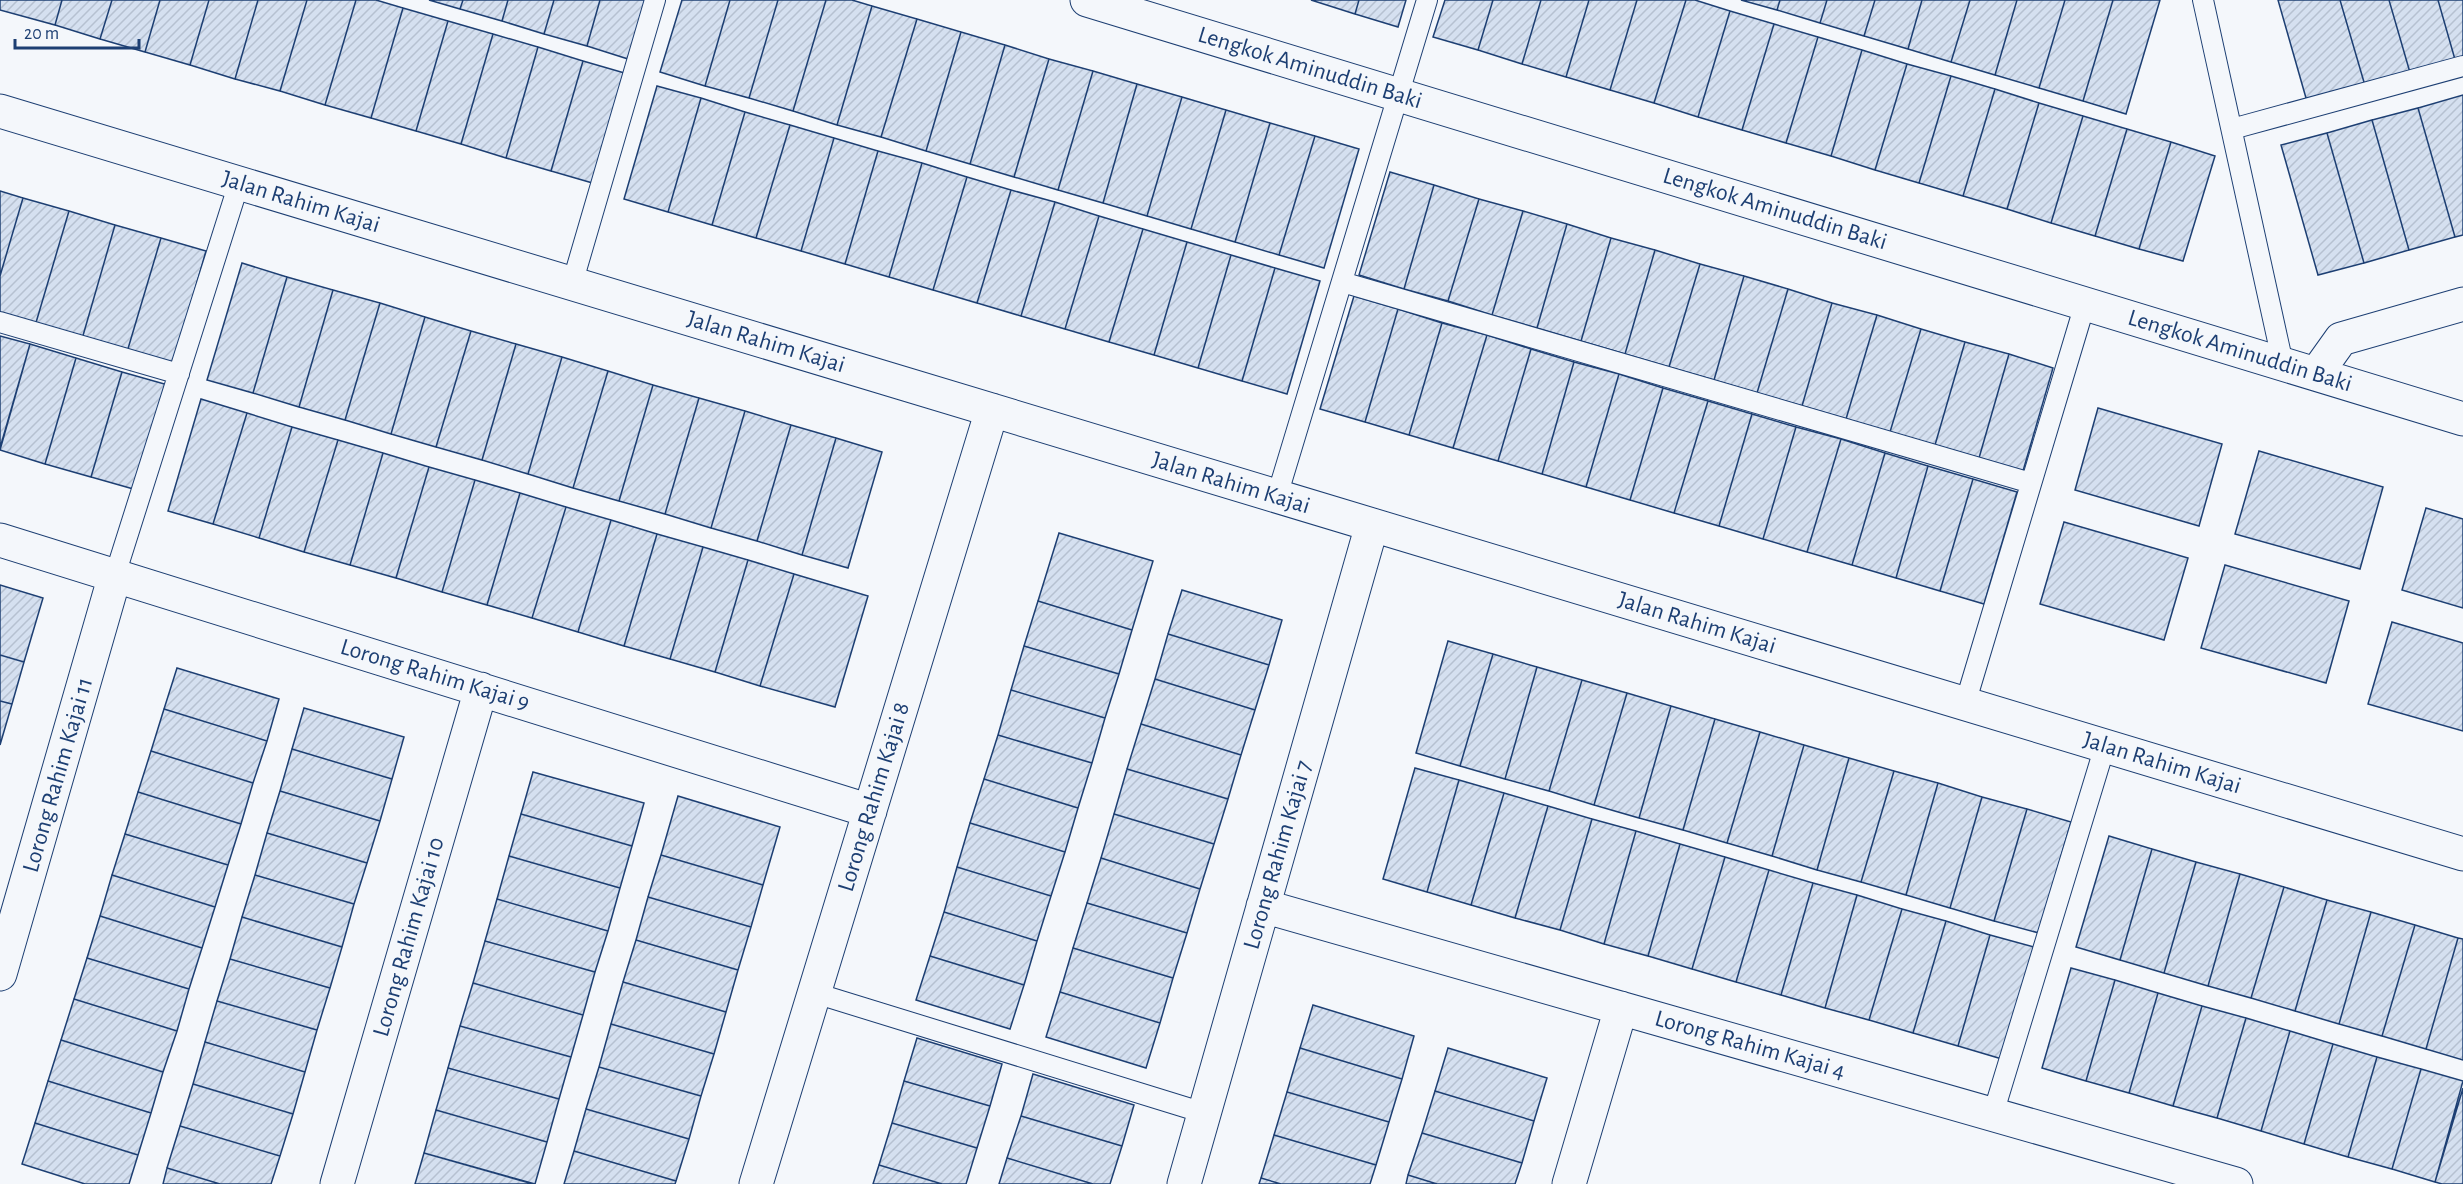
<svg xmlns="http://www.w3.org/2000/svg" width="2463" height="1184" font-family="'Alegreya Sans',sans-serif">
  <defs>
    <pattern id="building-hatch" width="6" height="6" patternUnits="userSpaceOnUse" patternTransform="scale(1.5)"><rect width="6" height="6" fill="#d5e0f0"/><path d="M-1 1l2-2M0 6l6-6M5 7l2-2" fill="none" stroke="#b6c1d1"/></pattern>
  </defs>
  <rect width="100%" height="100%" fill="#f4f7fb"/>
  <path fill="url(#building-hatch)" stroke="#1d3f73" stroke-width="1.5" d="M 0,0 L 62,0 L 55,25 L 0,10 Z
    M 62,0 L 112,0 L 100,39 L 55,25 Z
    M 112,0 L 160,0 L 145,52 L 100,39 Z
    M 160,0 L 209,0 L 190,65 L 145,52 Z
    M 209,0 L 258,0 L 235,79 L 190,65 Z
    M 258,0 L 307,0 L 280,91 L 235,79 Z
    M 307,0 L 356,0 L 325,105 L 280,91 Z
    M 356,0 L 376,0 L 403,8 L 371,118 L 325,105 Z
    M 429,0 L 463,0 L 460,9 Z
    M 463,0 L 508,0 L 502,21 L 460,9 Z
    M 508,0 L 554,0 L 544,34 L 502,21 Z
    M 554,0 L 600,0 L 587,46 L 544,34 Z
    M 600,0 L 646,0 L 628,59 L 587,46 Z
    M 682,0 L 730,0 L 705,86 L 660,72 Z
    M 730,0 L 778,0 L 749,98 L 705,86 Z
    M 778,0 L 826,0 L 793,111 L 749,98 Z
    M 826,0 L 852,0 L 872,6 L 837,125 L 793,111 Z
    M 1311,0 L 1359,0 L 1355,14 Z
    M 1359,0 L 1406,0 L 1398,27 L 1355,14 Z
    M 1445,0 L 1493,0 L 1478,50 L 1433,37 Z
    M 1493,0 L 1541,0 L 1522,64 L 1478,50 Z
    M 1541,0 L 1589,0 L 1566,77 L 1522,64 Z
    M 1589,0 L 1637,0 L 1610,90 L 1566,77 Z
    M 1637,0 L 1686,0 L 1654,103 L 1610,90 Z
    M 1686,0 L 1695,0 L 1730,11 L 1698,117 L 1654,103 Z
    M 1741,0 L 1780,0 L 1777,10 Z
    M 1780,0 L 1827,0 L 1820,23 L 1777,10 Z
    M 1827,0 L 1875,0 L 1864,36 L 1820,23 Z
    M 1875,0 L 1922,0 L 1908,49 L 1864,36 Z
    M 1922,0 L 1970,0 L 1951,62 L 1908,49 Z
    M 1970,0 L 2017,0 L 1995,75 L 1951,62 Z
    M 2017,0 L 2065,0 L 2039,88 L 1995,75 Z
    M 2065,0 L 2113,0 L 2083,101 L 2039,88 Z
    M 2113,0 L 2160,0 L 2126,114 L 2083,101 Z
    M 2278,0 L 2340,0 L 2366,89 L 2308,105 Z
    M 2340,0 L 2389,0 L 2411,76 L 2366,89 Z
    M 2389,0 L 2438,0 L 2456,63 L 2411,76 Z
    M 2438,0 L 2463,0 L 2463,62 L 2456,63 Z
    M 872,6 L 917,19 L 881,137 L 837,125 Z
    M 403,8 L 448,21 L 416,131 L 371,118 Z
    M 1730,11 L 1774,24 L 1742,130 L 1698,117 Z
    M 917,19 L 961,32 L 926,151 L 881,137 Z
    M 448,21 L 493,34 L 461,144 L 416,131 Z
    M 1774,24 L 1818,37 L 1786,143 L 1742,130 Z
    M 961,32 L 1005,45 L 970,164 L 926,151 Z
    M 493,34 L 538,47 L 506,158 L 461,144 Z
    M 1818,37 L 1862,50 L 1831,156 L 1786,143 Z
    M 1005,45 L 1049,59 L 1014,177 L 970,164 Z
    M 538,47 L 583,61 L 551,171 L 506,158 Z
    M 1862,50 L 1907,64 L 1875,170 L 1831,156 Z
    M 1049,59 L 1093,71 L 1058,190 L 1014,177 Z
    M 583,61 L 628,74 L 596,184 L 551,171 Z
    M 1907,64 L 1951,76 L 1919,183 L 1875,170 Z
    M 1093,71 L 1137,84 L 1103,203 L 1058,190 Z
    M 1951,76 L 1995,89 L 1963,196 L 1919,183 Z
    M 1137,84 L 1182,97 L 1147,216 L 1103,203 Z
    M 657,86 L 701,98 L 668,212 L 624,199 Z
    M 1995,89 L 2039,103 L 2007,209 L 1963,196 Z
    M 2463,95 L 2463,235 L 2455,237 L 2418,108 Z
    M 1182,97 L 1226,110 L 1191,229 L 1147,216 Z
    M 701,98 L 745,112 L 712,225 L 668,212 Z
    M 2039,103 L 2083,116 L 2051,223 L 2007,209 Z
    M 2418,108 L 2455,237 L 2409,250 L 2372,120 Z
    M 1226,110 L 1270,123 L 1235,242 L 1191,229 Z
    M 745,112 L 790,125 L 756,238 L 712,225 Z
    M 2083,116 L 2127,129 L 2095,236 L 2051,223 Z
    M 2372,120 L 2409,250 L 2364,263 L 2327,133 Z
    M 1270,123 L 1315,136 L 1279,255 L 1235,242 Z
    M 790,125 L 834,138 L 801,251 L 756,238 Z
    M 2127,129 L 2171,142 L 2139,249 L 2095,236 Z
    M 2327,133 L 2364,263 L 2318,275 L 2281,145 Z
    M 1315,136 L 1359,149 L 1324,268 L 1279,255 Z
    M 834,138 L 878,151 L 845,264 L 801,251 Z
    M 2171,142 L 2215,156 L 2183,261 L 2139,249 Z
    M 878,151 L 922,163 L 889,277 L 845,264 Z
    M 922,163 L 967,177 L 933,290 L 889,277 Z
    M 1390,172 L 1434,185 L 1404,289 L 1359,275 Z
    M 967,177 L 1011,190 L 977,303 L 933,290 Z
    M 1434,185 L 1479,199 L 1448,301 L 1404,289 Z
    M 1011,190 L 1055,202 L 1021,316 L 977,303 Z
    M 0,191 L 23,198 L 0,276 Z
    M 23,198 L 69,211 L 35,326 L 0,315 L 0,276 Z
    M 1479,199 L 1523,211 L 1492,315 L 1448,301 Z
    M 1055,202 L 1099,216 L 1065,329 L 1021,316 Z
    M 69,211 L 115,225 L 82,339 L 35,326 Z
    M 1523,211 L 1567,224 L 1537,328 L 1492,315 Z
    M 1099,216 L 1143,229 L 1109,342 L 1065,329 Z
    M 1567,224 L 1611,238 L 1581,341 L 1537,328 Z
    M 115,225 L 161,238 L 127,352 L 82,339 Z
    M 1143,229 L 1187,242 L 1154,355 L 1109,342 Z
    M 161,238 L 206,251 L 173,366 L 127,352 Z
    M 1611,238 L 1655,250 L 1625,354 L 1581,341 Z
    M 1187,242 L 1231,255 L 1198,368 L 1154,355 Z
    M 1655,250 L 1700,264 L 1669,367 L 1625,354 Z
    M 1231,255 L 1275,268 L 1242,381 L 1198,368 Z
    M 242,263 L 287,277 L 253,393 L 207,380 Z
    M 1700,264 L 1744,276 L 1714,380 L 1669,367 Z
    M 1275,268 L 1320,281 L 1287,394 L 1242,381 Z
    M 1744,276 L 1788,289 L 1757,393 L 1714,380 Z
    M 287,277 L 333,290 L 299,407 L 253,393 Z
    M 1788,289 L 1832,303 L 1802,406 L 1757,393 Z
    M 333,290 L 380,303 L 345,420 L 299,407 Z
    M 1354,296 L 1398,309 L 1365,422 L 1320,409 Z
    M 380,303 L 425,317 L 391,434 L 345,420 Z
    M 1832,303 L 1877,315 L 1846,419 L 1802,406 Z
    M 1398,309 L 1442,323 L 1409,435 L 1365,422 Z
    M 1877,315 L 1921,329 L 1890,432 L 1846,419 Z
    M 425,317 L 471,331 L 436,447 L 391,434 Z
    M 1442,323 L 1487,335 L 1453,448 L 1409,435 Z
    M 1921,329 L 1965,342 L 1935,445 L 1890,432 Z
    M 471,331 L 516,344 L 482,460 L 436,447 Z
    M 1487,335 L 1531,349 L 1498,461 L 1453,448 Z
    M 0,336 L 30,344 L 0,448 Z
    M 1965,342 L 2009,354 L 1979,458 L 1935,445 Z
    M 30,344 L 76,358 L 45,464 L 0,450 Z
    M 516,344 L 562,357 L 528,474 L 482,460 Z
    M 1531,349 L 1574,362 L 1542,474 L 1498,461 Z
    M 2009,354 L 2053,368 L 2023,471 L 1979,458 Z
    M 562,357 L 608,371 L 573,488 L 528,474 Z
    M 76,358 L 122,372 L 91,477 L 45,464 Z
    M 1574,362 L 1619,374 L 1586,487 L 1542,474 Z
    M 608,371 L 653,385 L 619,501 L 573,488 Z
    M 122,372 L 168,385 L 137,490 L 91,477 Z
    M 1619,374 L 1663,388 L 1630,500 L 1586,487 Z
    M 653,385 L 699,398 L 665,514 L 619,501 Z
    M 1663,388 L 1708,401 L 1674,513 L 1630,500 Z
    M 699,398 L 745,411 L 711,528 L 665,514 Z
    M 201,399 L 247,413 L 213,524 L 168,511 Z
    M 1708,401 L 1752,414 L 1719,526 L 1674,513 Z
    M 2098,408 L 2222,444 L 2199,526 L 2075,490 Z
    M 745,411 L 791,425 L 757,541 L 711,528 Z
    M 247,413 L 292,427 L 259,538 L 213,524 Z
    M 1752,414 L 1796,427 L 1763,539 L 1719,526 Z
    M 791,425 L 836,438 L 802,555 L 757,541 Z
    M 292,427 L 338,440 L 304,552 L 259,538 Z
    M 1796,427 L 1841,439 L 1807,552 L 1763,539 Z
    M 836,438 L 882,452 L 848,568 L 802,555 Z
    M 1841,439 L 1885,453 L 1852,565 L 1807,552 Z
    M 338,440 L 383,453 L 350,565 L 304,552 Z
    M 2259,451 L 2383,487 L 2360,569 L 2235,534 Z
    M 383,453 L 429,467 L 396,578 L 350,565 Z
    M 1885,453 L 1928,466 L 1896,578 L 1852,565 Z
    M 1928,466 L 1973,479 L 1940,591 L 1896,578 Z
    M 429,467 L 475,480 L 442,592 L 396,578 Z
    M 1973,479 L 2017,492 L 1984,604 L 1940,591 Z
    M 475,480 L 520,493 L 487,605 L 442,592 Z
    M 520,493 L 566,507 L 532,618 L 487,605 Z
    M 566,507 L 611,520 L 578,632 L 532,618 Z
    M 2426,508 L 2463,519 L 2463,608 L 2402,590 Z
    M 611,520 L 657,534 L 624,646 L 578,632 Z
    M 2064,522 L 2188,558 L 2164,640 L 2040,604 Z
    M 1059,533 L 1153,561 L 1132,630 L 1038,601 Z
    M 657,534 L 703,547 L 670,659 L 624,646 Z
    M 703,547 L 748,560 L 715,672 L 670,659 Z
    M 748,560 L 794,574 L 760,686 L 715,672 Z
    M 2225,565 L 2349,601 L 2326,683 L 2201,648 Z
    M 794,574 L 868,596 L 835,707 L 760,686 Z
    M 0,585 L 43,598 L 24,662 L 0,655 Z
    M 1182,590 L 1282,620 L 1269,665 L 1168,634 Z
    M 1038,601 L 1132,630 L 1119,674 L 1024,646 Z
    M 2392,622 L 2463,643 L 2463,731 L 2368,704 Z
    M 1168,634 L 1269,665 L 1255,710 L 1155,679 Z
    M 1448,641 L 1493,654 L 1460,766 L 1416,753 Z
    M 1024,646 L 1119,674 L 1105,718 L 1011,690 Z
    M 1493,654 L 1537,667 L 1505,779 L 1460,766 Z
    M 0,655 L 24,662 L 12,704 L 0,701 Z
    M 1537,667 L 1582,680 L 1549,791 L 1505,779 Z
    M 177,668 L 279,699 L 267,741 L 164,709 Z
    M 1155,679 L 1255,710 L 1241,755 L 1141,724 Z
    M 1582,680 L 1627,693 L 1594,805 L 1549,791 Z
    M 1011,690 L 1105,718 L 1092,763 L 998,735 Z
    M 1627,693 L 1671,706 L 1639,818 L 1594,805 Z
    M 0,701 L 12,704 L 0,745 Z
    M 1671,706 L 1715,719 L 1683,830 L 1639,818 Z
    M 304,708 L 404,737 L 392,779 L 292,749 Z
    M 164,709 L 267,741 L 253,783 L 151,751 Z
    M 1715,719 L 1760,732 L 1727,843 L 1683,830 Z
    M 1141,724 L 1241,755 L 1228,799 L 1127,769 Z
    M 1760,732 L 1804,745 L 1772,856 L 1727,843 Z
    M 998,735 L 1092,763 L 1078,808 L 984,779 Z
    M 1804,745 L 1849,758 L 1817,870 L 1772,856 Z
    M 292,749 L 392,779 L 380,821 L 280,791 Z
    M 151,751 L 253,783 L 241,824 L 138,792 Z
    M 1849,758 L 1894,771 L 1861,882 L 1817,870 Z
    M 1415,768 L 1459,780 L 1427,892 L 1383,879 Z
    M 1127,769 L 1228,799 L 1214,844 L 1114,814 Z
    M 1894,771 L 1938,783 L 1906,895 L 1861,882 Z
    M 533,772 L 644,803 L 632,846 L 521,814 Z
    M 984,779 L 1078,808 L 1065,852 L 970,823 Z
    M 1459,780 L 1504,793 L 1471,905 L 1427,892 Z
    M 1938,783 L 1982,797 L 1950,908 L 1906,895 Z
    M 280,791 L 380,821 L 367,863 L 267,833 Z
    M 138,792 L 241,824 L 228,865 L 125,834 Z
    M 1504,793 L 1548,806 L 1515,918 L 1471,905 Z
    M 678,796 L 780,827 L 763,885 L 661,855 Z
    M 1982,797 L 2027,809 L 1994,921 L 1950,908 Z
    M 1548,806 L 1592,819 L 1560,930 L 1515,918 Z
    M 2027,809 L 2071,822 L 2039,933 L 1994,921 Z
    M 521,814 L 632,846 L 620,888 L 509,856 Z
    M 1114,814 L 1214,844 L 1200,889 L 1101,858 Z
    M 1592,819 L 1636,831 L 1604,944 L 1560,930 Z
    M 970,823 L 1065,852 L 1051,896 L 957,867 Z
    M 1636,831 L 1680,844 L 1648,956 L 1604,944 Z
    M 267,833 L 367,863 L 354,904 L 255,875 Z
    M 125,834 L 228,865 L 215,907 L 112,875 Z
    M 2109,836 L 2152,849 L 2120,960 L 2076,947 Z
    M 1680,844 L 1725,857 L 1692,969 L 1648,956 Z
    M 2152,849 L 2196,862 L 2164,973 L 2120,960 Z
    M 661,855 L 763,885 L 751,927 L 648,897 Z
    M 509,856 L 620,888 L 608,931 L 497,899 Z
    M 1725,857 L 1769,870 L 1736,982 L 1692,969 Z
    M 1101,858 L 1200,889 L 1187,933 L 1087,903 Z
    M 2196,862 L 2240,874 L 2208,986 L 2164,973 Z
    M 957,867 L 1051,896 L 1037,941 L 944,912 Z
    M 1769,870 L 1813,883 L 1781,995 L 1736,982 Z
    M 2240,874 L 2284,887 L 2251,998 L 2208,986 Z
    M 112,875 L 215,907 L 202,948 L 100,916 Z
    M 255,875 L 354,904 L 342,947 L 242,917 Z
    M 1813,883 L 1857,895 L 1825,1008 L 1781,995 Z
    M 2284,887 L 2327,900 L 2295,1011 L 2251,998 Z
    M 1857,895 L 1902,909 L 1869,1020 L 1825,1008 Z
    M 648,897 L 751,927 L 738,970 L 636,940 Z
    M 497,899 L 608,931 L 595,972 L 485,941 Z
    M 2327,900 L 2371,912 L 2339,1024 L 2295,1011 Z
    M 1087,903 L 1187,933 L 1173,978 L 1073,948 Z
    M 1902,909 L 1946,921 L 1913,1033 L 1869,1020 Z
    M 944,912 L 1037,941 L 1024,985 L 930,956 Z
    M 2371,912 L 2415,925 L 2382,1036 L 2339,1024 Z
    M 100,916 L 202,948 L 189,989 L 87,958 Z
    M 242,917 L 342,947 L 330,988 L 230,959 Z
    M 1946,921 L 1990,935 L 1958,1046 L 1913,1033 Z
    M 2415,925 L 2458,938 L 2426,1049 L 2382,1036 Z
    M 1990,935 L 2034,947 L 2002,1059 L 1958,1046 Z
    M 2458,938 L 2463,939 L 2463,1060 L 2426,1049 Z
    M 636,940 L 738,970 L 726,1012 L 623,982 Z
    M 485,941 L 595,972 L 583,1015 L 473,983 Z
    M 1073,948 L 1173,978 L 1160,1023 L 1060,992 Z
    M 930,956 L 1024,985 L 1010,1029 L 916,1000 Z
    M 87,958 L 189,989 L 177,1031 L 74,999 Z
    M 230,959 L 330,988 L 317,1030 L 217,1001 Z
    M 2071,968 L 2115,980 L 2086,1081 L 2042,1068 Z
    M 2115,980 L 2158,993 L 2129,1093 L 2086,1081 Z
    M 623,982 L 726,1012 L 714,1054 L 611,1024 Z
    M 473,983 L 583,1015 L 571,1057 L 460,1026 Z
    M 1060,992 L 1160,1023 L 1146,1068 L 1046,1037 Z
    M 2158,993 L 2202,1006 L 2173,1106 L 2129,1093 Z
    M 74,999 L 177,1031 L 163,1072 L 61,1040 Z
    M 217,1001 L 317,1030 L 305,1072 L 205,1042 Z
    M 1313,1005 L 1414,1036 L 1402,1079 L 1300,1048 Z
    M 2202,1006 L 2246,1018 L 2217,1118 L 2173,1106 Z
    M 2246,1018 L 2290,1031 L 2261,1131 L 2217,1118 Z
    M 611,1024 L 714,1054 L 701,1096 L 599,1067 Z
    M 460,1026 L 571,1057 L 559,1099 L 448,1068 Z
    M 2290,1031 L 2333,1044 L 2304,1144 L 2261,1131 Z
    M 917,1038 L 1002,1064 L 990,1106 L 904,1081 Z
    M 61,1040 L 163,1072 L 151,1113 L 48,1081 Z
    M 205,1042 L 305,1072 L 293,1114 L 193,1084 Z
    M 2333,1044 L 2377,1057 L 2348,1157 L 2304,1144 Z
    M 1300,1048 L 1402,1079 L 1389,1122 L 1287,1092 Z
    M 1448,1048 L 1547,1078 L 1534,1121 L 1435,1091 Z
    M 2377,1057 L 2421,1069 L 2392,1169 L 2348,1157 Z
    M 599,1067 L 701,1096 L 689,1139 L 586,1109 Z
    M 448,1068 L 559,1099 L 547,1142 L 436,1110 Z
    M 2421,1069 L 2463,1081 L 2435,1182 L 2392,1169 Z
    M 1033,1074 L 1134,1105 L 1122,1146 L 1021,1116 Z
    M 48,1081 L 151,1113 L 138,1155 L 35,1123 Z
    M 904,1081 L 990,1106 L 977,1148 L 892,1123 Z
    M 193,1084 L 293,1114 L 280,1156 L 180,1126 Z
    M 2463,1088 L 2463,1184 L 2442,1184 L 2435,1182 Z
    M 1435,1091 L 1534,1121 L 1522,1163 L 1422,1133 Z
    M 1287,1092 L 1389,1122 L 1376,1165 L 1274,1135 Z
    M 586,1109 L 689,1139 L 676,1181 L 574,1151 Z
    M 436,1110 L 547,1142 L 535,1184 L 424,1153 Z
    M 1021,1116 L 1122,1146 L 1110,1184 L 1093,1184 L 1007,1158 Z
    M 35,1123 L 138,1155 L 129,1184 L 85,1184 L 22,1164 Z
    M 892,1123 L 977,1148 L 966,1184 L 942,1184 L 879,1165 Z
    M 180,1126 L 280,1156 L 271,1184 L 220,1184 L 167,1168 Z
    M 1422,1133 L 1522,1163 L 1515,1184 L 1437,1184 L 1408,1175 Z
    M 1274,1135 L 1376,1165 L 1370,1184 L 1281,1184 L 1261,1178 Z
    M 574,1151 L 676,1181 L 675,1184 L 564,1184 Z
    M 424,1153 L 533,1184 L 415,1184 Z
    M 1007,1158 L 1093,1184 L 999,1184 Z
    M 879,1165 L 942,1184 L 873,1184 Z
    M 167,1168 L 220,1184 L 163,1184 Z
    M 1408,1175 L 1437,1184 L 1406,1184 Z
    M 1261,1178 L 1281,1184 L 1259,1184 Z"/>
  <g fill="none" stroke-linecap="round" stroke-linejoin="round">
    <g stroke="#1d3f73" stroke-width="22">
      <path id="service" d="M 2203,0 L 2283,364
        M 2232,129 L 2463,66
        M 1342,282 L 2031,483
        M 572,284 L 655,0
        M 0,322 L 179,374
        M 1277,496 L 1427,0
        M 115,575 L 239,183
        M 1965,704 L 2085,304
        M 815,993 L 1204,1113
        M 1993,1114 L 2105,746"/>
    </g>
    <g stroke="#1d3f73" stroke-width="35">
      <path id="minor" d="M 1087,0 L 2463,419
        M 0,111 L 2463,854
        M 2316,374 L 2341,339 L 2463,304
        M 0,540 L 870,811
        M 1263,906 L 2236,1184
        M 0,974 L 115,575
        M 337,1184 L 481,689
        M 756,1184 L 992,410
        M 1184,1184 L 1372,525
        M 1569,1184 L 1621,1008"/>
    </g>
    <use href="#service" stroke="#f4f7fb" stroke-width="20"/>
    <use href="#minor" stroke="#f4f7fb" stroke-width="33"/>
  </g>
  <g text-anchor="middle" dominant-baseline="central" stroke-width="4.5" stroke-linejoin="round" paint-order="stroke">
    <g font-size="24" fill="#1d3f73" stroke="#f4f7fb">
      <text transform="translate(1310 68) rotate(17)">Lengkok Aminuddin Baki</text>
      <text transform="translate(301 202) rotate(17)">Jalan Rahim Kajai</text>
      <text transform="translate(1775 209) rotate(17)">Lengkok Aminuddin Baki</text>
      <text transform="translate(766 342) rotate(17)">Jalan Rahim Kajai</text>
      <text transform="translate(2240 351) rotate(17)">Lengkok Aminuddin Baki</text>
      <text transform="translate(1231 483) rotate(17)">Jalan Rahim Kajai</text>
      <text transform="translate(1697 623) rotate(17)">Jalan Rahim Kajai</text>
      <text transform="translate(435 675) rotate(17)">Lorong Rahim Kajai 9</text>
      <text transform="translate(2162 763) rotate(17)">Jalan Rahim Kajai</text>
      <text transform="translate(58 775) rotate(-74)">Lorong Rahim Kajai 11</text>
      <text transform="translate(874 797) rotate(-73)">Lorong Rahim Kajai 8</text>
      <text transform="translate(1278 855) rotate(-74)">Lorong Rahim Kajai 7</text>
      <text transform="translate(409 937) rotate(-74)">Lorong Rahim Kajai 10</text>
      <text transform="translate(1750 1045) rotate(16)">Lorong Rahim Kajai 4</text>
    </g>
  </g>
  <path d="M15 39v9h124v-9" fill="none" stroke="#1d3f73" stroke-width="3"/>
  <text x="24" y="39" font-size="18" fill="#1d3f73" stroke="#f4f7fb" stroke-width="4.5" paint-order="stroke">20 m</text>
</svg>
